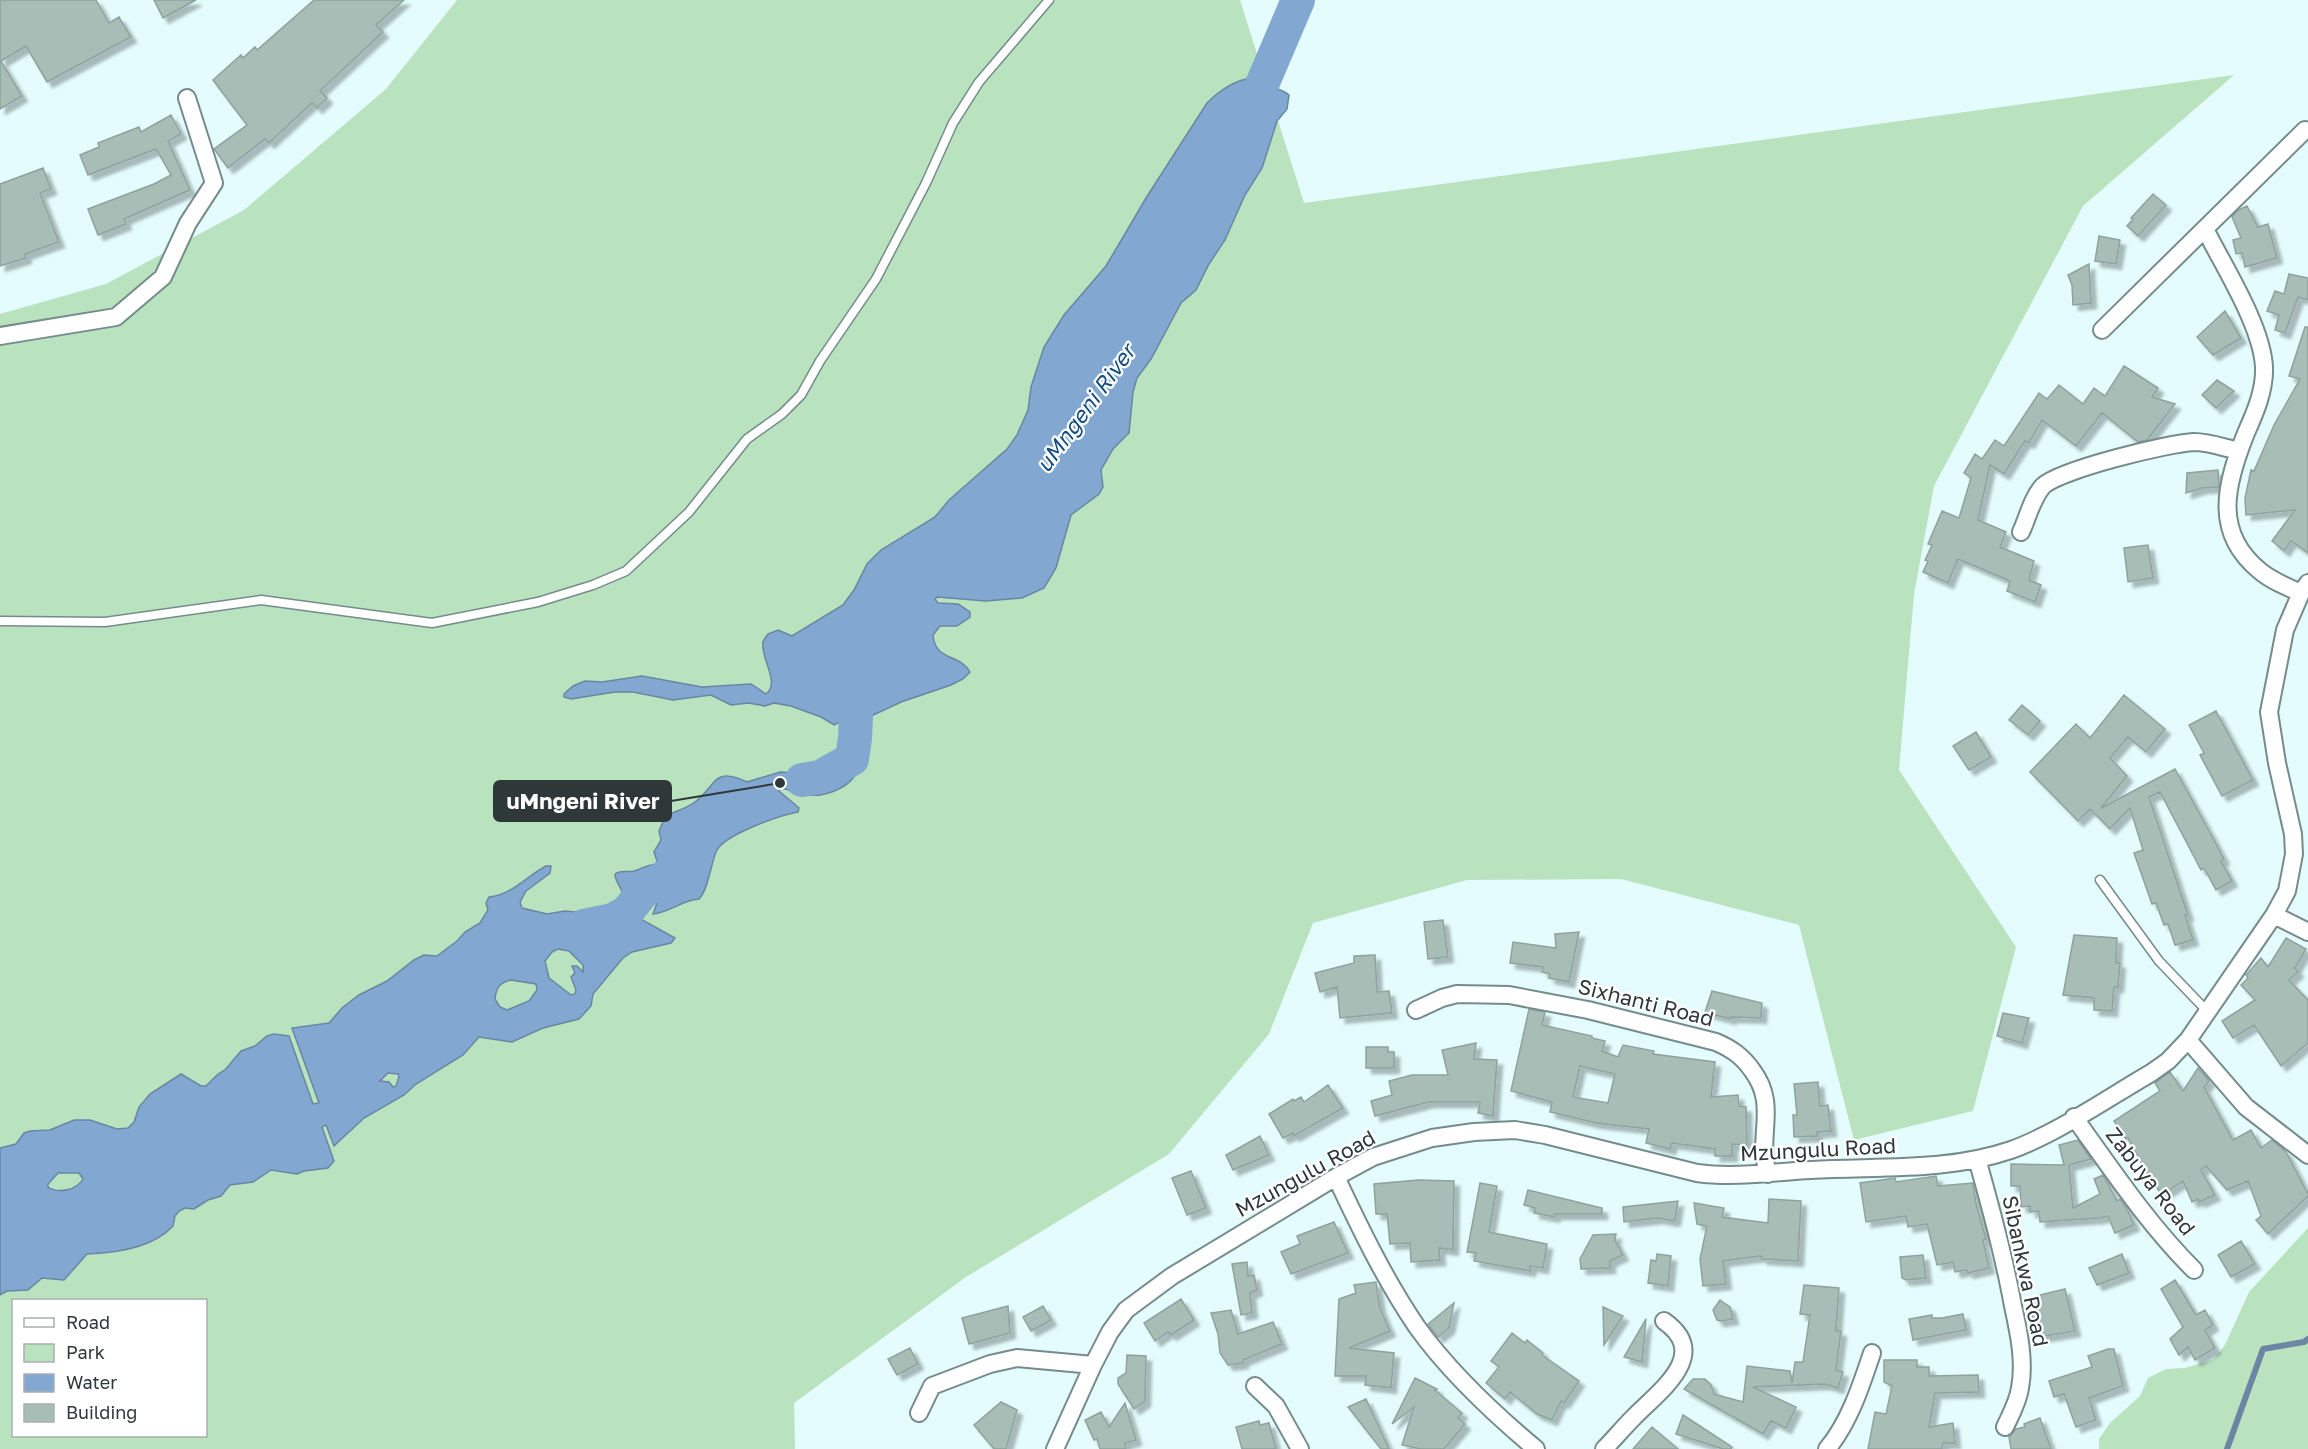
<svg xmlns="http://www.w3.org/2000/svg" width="2308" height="1449" font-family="'Golos Text',sans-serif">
  <defs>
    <filter id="shadow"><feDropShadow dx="5.5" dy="5.5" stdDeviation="1.5" flood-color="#0004"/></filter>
  </defs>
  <rect width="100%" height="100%" fill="#e4fcfd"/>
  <path fill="#b9e2be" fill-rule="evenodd" d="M 457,0 L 1240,0 L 1304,203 L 2234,75 L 2083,206 L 1934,486 L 1914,594 L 1899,770 L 2016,947 L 1973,1111 L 1854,1140 L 1799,925 L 1621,879 L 1467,880 L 1313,923 L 1269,1034 L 1169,1154 L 966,1277 L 794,1403 L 795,1449 L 0,1449 L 0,314 L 106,284 L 244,210 L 386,89 ZM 14,1300 L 206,1300 L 206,1436 L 14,1436 Z
    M 2308,1228 L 2308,1449 L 2099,1449 L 2099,1439 L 2110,1423 L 2140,1396 L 2148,1378 L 2166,1369 L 2185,1368 L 2213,1360 L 2225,1345 L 2249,1292 Z"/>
  <path fill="#82a8d1" stroke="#6986a3" stroke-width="1.5" fill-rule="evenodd" d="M 1252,78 C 1264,89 1278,85 1289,95 L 1287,109 L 1277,121 L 1262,168 L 1245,195 L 1225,240 L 1209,264 L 1196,290 L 1181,303 L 1151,359 L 1137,378 L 1133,392 L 1129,433 L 1113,449 L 1101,470 L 1103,487 L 1099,494 L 1071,515 L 1056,568 L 1044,588 L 1022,598 L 986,601 L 937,597 L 935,599 L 938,603 L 958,604 L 970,612 L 970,617 L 957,626 L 940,626 L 933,635 C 935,662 960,653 970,672 L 963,679 L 951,685 L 901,702 L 869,717 L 846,719 L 834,725 L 821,717 L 791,706 L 774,703 L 765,706 L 748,703 L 731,705 L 711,695 L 673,700 L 633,692 L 615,692 L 571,699 L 564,697 L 564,694 L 573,686 L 585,681 L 602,682 L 642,676 L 702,687 L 751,684 L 766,694 C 781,683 760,658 763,642 C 764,639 766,637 768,634 L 778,630 L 792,636 L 843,605 L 854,590 L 867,564 L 881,550 L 935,517 L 949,500 L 1007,449 L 1017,435 L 1028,410 L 1031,387 L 1044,347 L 1064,315 L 1106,266 L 1146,198 L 1207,103 C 1219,91 1235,80 1252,78 Z
    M 839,763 L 845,763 L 852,769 L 854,777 C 845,789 824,797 809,795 C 800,794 790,790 781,788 L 779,791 L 799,808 L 798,812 C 781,815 722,835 716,852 C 711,864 708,890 699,899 C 682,900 671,912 653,914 L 658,900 L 645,898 L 631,902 L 624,897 C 622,888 615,882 615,874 C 622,869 627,873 634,871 C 646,867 645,865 658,864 L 654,852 L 661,840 L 659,831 L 665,817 C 674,811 686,809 695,802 C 717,785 713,766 747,782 L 780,772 L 817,774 L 832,765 Z
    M 546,866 L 551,866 L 550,873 L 526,891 L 520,902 L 522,908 L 547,914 L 565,911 L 598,914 L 621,908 L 675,938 L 671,943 L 632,952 L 623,958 L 593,994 L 591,1006 L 579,1019 L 543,1028 L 512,1042 L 479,1037 L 463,1055 L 416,1084 L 404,1095 L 364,1118 L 334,1146 L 326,1125 L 322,1127 L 334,1161 L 328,1168 L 304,1171 L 297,1174 L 271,1170 L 253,1182 L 230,1185 L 221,1196 L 208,1200 L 194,1209 L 185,1208 L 179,1211 L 175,1216 L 173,1226 C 153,1248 116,1253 87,1254 L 64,1280 L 42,1278 L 28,1290 L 7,1291 L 0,1295 L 0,1148 L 16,1144 L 24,1133 L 30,1131 L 50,1130 L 74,1120 L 90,1120 L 117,1129 L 128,1128 L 134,1122 L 139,1107 L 150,1094 L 181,1074 L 201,1086 L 206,1086 L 218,1074 L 225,1070 L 241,1051 L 255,1046 L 267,1036 L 274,1034 L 289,1036 L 313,1104 L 319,1103 L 292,1028 L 329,1023 L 342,1008 L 359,995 L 387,981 L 414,960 L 424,955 L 437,956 L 457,941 L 465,932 L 480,923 L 488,910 L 486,903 L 489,897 C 512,895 527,876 546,866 ZM 558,949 L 569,951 L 583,965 L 583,972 L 577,966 L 572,966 L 575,973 L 571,977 L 576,990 L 575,994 L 571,995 L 549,978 L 545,961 L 552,952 ZM 511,980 L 536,984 L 537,990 L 529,1001 L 507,1010 L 500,1007 L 495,999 C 496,988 500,982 511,980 ZM 388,1073 L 398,1074 L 399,1077 L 396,1086 L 393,1087 L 389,1082 L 380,1081 ZM 58,1173 L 79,1173 L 83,1179 C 77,1190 58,1194 48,1187 L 48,1184 Z"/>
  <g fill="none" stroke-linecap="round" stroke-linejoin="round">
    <path stroke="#6986a3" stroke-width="6" d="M 2227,1449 L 2263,1349 L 2304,1342 L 2308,1339"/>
    <path stroke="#82a8d1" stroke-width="34" d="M 1244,127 L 1298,0
      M 802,780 L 820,777 L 852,759 L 855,738 L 858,675 L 860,670
      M 584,926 L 613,920 L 627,912 L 642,893 L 671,872"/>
  </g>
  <path fill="#a8bdb6" stroke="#8da39c" stroke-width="1.5" fill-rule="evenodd" filter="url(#shadow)" d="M 0,0 L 96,0 L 109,23 L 119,17 L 131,37 L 47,82 L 26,46 L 1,61 L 22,96 L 0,109 Z
    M 154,0 L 196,0 L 163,18 Z
    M 314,0 L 404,0 L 376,25 L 383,32 L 320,91 L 327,98 L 317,108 L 312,103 L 269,143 L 265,139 L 228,168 L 214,149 L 247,125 L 213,80 L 241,55 L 243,58 L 255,47 L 257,50 Z
    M 171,115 L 181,134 L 168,141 L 190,190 L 124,219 L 126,224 L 98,235 L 88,209 L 154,184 L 171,175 L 156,149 L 88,175 L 80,155 L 99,147 L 98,143 L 139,127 L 141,132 Z
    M 43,168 L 51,189 L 40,193 L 59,242 L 25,254 L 26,258 L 0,266 L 0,184 Z
    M 2153,194 L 2166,205 L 2138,236 L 2127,226 L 2133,219 L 2131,218 Z
    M 2247,206 L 2258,227 L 2268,224 L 2277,258 L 2245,267 L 2242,253 L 2236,254 L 2233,240 L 2241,238 L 2232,217 L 2238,210 Z
    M 2099,236 L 2120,240 L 2116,264 L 2095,261 Z
    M 2089,264 L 2091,303 L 2073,305 L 2072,285 L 2068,275 Z
    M 2289,274 L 2308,278 L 2308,300 L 2298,297 L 2285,333 L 2275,330 L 2279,315 L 2267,311 L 2275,291 L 2284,294 Z
    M 2225,311 L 2241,338 L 2213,355 L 2197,337 Z
    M 2305,327 L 2308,327 L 2308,553 L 2291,541 L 2284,551 L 2272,541 L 2295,510 L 2246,515 L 2245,498 L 2251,470 L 2254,471 L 2274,425 L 2300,379 L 2289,376 Z
    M 2124,366 L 2158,388 L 2152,397 L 2175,404 L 2147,440 L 2138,442 L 2102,413 L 2076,446 L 2042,420 L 2029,443 L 2025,441 L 2004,474 L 1990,465 L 1978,520 L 2006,532 L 2000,547 L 2034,561 L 2029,580 L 2041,585 L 2035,602 L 2007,591 L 2010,581 L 1958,559 L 1948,583 L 1923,572 L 1928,561 L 1925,560 L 1932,545 L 1928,544 L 1942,511 L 1959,518 L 1971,478 L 1964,473 L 1975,454 L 1982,459 L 1995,440 L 2004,446 L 2039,393 L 2047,399 L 2059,385 L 2083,404 L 2094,388 L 2105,396 Z
    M 2217,380 L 2234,391 L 2216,408 L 2202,395 Z
    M 2218,470 L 2219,487 L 2202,488 L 2186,493 L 2187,473 Z
    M 2148,545 L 2153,578 L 2128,582 L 2124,548 Z
    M 2124,695 L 2165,729 L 2146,752 L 2128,737 L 2110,758 L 2127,776 L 2101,808 L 2175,769 L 2213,838 L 2224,859 L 2221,861 L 2232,881 L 2216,890 L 2204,868 L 2201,870 L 2160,792 L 2149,797 L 2188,915 L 2185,915 L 2193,940 L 2175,945 L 2168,924 L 2164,925 L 2156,903 L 2152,904 L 2134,853 L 2143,850 L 2130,808 L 2110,829 L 2090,809 L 2078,821 L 2030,772 L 2076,724 L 2090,738 Z
    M 2022,705 L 2040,721 L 2028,735 L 2009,720 Z
    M 2216,711 L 2253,780 L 2222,796 L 2200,755 L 2204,753 L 2189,725 Z
    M 1976,732 L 1991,757 L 1969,770 L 1953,746 Z
    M 1443,920 L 1448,957 L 1428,959 L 1424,922 Z
    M 1579,932 L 1569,982 L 1549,978 L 1550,974 L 1542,972 L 1543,967 L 1510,963 L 1513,942 L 1556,948 L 1555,934 Z
    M 2074,935 L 2117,938 L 2116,963 L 2120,963 L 2118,987 L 2114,987 L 2112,1011 L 2094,1010 L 2094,998 L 2063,995 Z
    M 2286,938 L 2306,949 L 2295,968 L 2298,972 L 2289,980 L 2308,1000 L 2308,1043 L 2281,1066 L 2254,1025 L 2233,1038 L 2222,1021 L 2255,1000 L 2241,985 L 2248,978 L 2246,975 L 2261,958 L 2268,967 Z
    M 1375,955 L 1377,992 L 1389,991 L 1392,1013 L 1340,1018 L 1337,987 L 1320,992 L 1315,973 L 1354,963 L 1354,956 Z
    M 1712,991 L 1762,1003 L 1761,1018 L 1730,1017 L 1730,1019 L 1705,1012 Z
    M 1529,1009 L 1545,1012 L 1542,1025 L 1592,1036 L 1592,1038 L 1605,1041 L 1602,1051 L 1618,1057 L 1623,1045 L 1654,1051 L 1653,1054 L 1715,1062 L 1711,1097 L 1738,1095 L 1739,1106 L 1746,1107 L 1747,1145 L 1732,1144 L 1732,1156 L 1715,1156 L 1715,1149 L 1672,1143 L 1670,1149 L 1646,1143 L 1649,1129 L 1596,1123 L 1550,1112 L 1552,1102 L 1511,1091 ZM 1580,1066 L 1615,1074 L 1608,1103 L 1573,1097 Z
    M 2003,1013 L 2029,1018 L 2022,1043 L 1997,1036 Z
    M 1476,1043 L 1474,1059 L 1497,1060 L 1493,1116 L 1478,1113 L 1480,1102 L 1429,1102 L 1375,1116 L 1371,1101 L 1392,1095 L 1389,1081 L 1412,1075 L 1448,1075 L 1442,1050 Z
    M 1366,1047 L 1388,1047 L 1388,1052 L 1394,1052 L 1394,1068 L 1366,1068 Z
    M 2198,1068 L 2209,1081 L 2204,1087 L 2233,1140 L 2251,1130 L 2261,1148 L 2272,1140 L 2286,1152 L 2308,1194 L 2308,1196 L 2268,1234 L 2256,1220 L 2261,1216 L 2248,1181 L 2227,1190 L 2206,1166 L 2201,1170 L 2215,1195 L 2199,1202 L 2198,1199 L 2192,1202 L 2183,1181 L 2162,1195 L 2146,1172 L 2128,1138 L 2126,1139 L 2114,1121 L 2160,1091 L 2155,1083 L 2170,1072 L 2183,1091 Z
    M 1818,1082 L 1820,1106 L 1828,1105 L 1831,1131 L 1817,1132 L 1817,1136 L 1794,1137 L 1793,1115 L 1797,1115 L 1794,1084 Z
    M 1328,1085 L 1343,1108 L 1294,1136 L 1293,1133 L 1283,1138 L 1269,1114 L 1293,1099 L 1294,1101 L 1301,1097 L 1304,1102 Z
    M 1260,1136 L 1269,1155 L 1233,1170 L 1226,1155 Z
    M 2078,1140 L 2091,1159 L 2069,1165 L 2073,1208 L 2100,1194 L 2094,1179 L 2103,1175 L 2117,1201 L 2120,1199 L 2127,1209 L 2134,1225 L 2115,1233 L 2108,1216 L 2099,1218 L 2040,1222 L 2039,1211 L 2030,1212 L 2030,1206 L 2021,1207 L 2020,1186 L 2011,1186 L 2011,1164 L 2064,1165 L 2059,1145 Z
    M 1191,1171 L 1206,1208 L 1187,1215 L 1172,1178 Z
    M 1936,1176 L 1938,1186 L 1973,1183 L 1976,1204 L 1986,1239 L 1983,1240 L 1989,1268 L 1968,1273 L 1967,1270 L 1955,1272 L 1953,1262 L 1937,1265 L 1927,1224 L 1908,1227 L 1906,1216 L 1866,1222 L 1860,1183 L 1895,1178 L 1896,1182 Z
    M 1418,1180 L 1454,1181 L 1453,1250 L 1439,1248 L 1440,1260 L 1411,1262 L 1410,1243 L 1390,1244 L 1387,1214 L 1376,1214 L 1374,1184 Z
    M 1480,1183 L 1497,1186 L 1489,1232 L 1547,1244 L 1543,1268 L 1530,1266 L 1530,1271 L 1474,1261 L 1476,1253 L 1467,1252 Z
    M 1528,1190 L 1602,1208 L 1602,1214 L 1555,1214 L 1554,1217 L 1534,1213 L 1535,1208 L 1524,1205 Z
    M 1769,1199 L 1801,1201 L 1798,1261 L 1762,1259 L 1761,1256 L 1723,1261 L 1726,1284 L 1703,1286 L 1700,1259 L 1707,1226 L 1697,1224 L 1694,1203 L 1724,1208 L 1722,1217 L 1768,1223 Z
    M 1678,1201 L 1675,1220 L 1673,1221 L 1658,1218 L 1624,1222 L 1623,1207 Z
    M 1334,1222 L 1348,1253 L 1291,1274 L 1281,1252 L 1300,1244 L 1297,1236 Z
    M 1616,1234 L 1615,1240 L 1623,1255 L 1610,1261 L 1610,1268 L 1581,1269 L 1580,1259 L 1593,1235 Z
    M 2241,1241 L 2255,1264 L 2231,1277 L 2218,1255 Z
    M 1657,1254 L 1671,1256 L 1668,1286 L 1648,1283 L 1651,1260 L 1656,1261 Z
    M 2122,1254 L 2129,1273 L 2097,1285 L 2089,1268 Z
    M 1923,1255 L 1926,1278 L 1906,1280 L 1902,1278 L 1900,1257 Z
    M 1247,1262 L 1248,1276 L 1254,1275 L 1257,1290 L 1250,1293 L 1252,1313 L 1241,1315 L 1232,1264 Z
    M 2175,1280 L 2196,1315 L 2205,1310 L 2213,1325 L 2205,1330 L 2215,1348 L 2195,1360 L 2188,1347 L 2179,1355 L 2170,1339 L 2183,1327 L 2161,1289 Z
    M 1376,1282 L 1380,1308 L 1390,1331 L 1349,1348 L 1394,1353 L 1391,1388 L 1365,1385 L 1366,1376 L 1335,1376 L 1339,1299 L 1356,1293 L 1354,1285 Z
    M 1804,1285 L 1839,1288 L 1836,1331 L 1841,1331 L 1836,1370 L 1843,1372 L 1838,1388 L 1825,1384 L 1753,1387 L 1796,1407 L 1786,1428 L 1771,1421 L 1763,1434 L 1684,1389 L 1693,1379 L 1705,1379 L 1711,1385 L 1714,1394 L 1743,1402 L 1747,1366 L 1790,1371 L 1792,1383 L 1795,1362 L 1803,1362 L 1810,1315 L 1800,1314 Z
    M 2065,1289 L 2075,1331 L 2040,1337 L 2038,1329 L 2035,1329 L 2029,1302 L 2041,1298 L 2040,1295 Z
    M 1181,1299 L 1194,1320 L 1171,1335 L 1168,1332 L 1155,1341 L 1144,1323 Z
    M 1720,1300 L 1730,1307 L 1733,1319 L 1721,1321 L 1717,1320 L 1713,1310 Z
    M 1454,1303 L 1449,1328 L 1438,1337 L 1428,1324 Z
    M 1008,1306 L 1010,1333 L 969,1344 L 962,1318 Z
    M 1043,1306 L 1051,1320 L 1031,1331 L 1023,1317 Z
    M 1603,1307 L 1623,1316 L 1604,1345 Z
    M 1231,1310 L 1238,1334 L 1273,1322 L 1282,1344 L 1243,1360 L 1243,1363 L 1228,1365 L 1220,1353 L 1218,1334 L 1211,1313 Z
    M 1963,1314 L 1966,1330 L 1913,1340 L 1909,1319 L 1932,1315 L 1932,1318 L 1942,1318 Z
    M 1646,1319 L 1642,1362 L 1624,1357 Z
    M 1512,1333 L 1525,1343 L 1527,1340 L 1543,1353 L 1542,1355 L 1579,1381 L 1564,1403 L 1561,1401 L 1552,1420 L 1537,1414 L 1510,1392 L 1505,1399 L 1486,1383 L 1499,1367 L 1491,1361 Z
    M 910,1348 L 918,1364 L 897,1375 L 888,1359 Z
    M 2108,1349 L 2114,1349 L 2123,1386 L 2089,1398 L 2096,1420 L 2076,1427 L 2064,1394 L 2054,1397 L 2049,1381 L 2092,1367 L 2088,1356 Z
    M 1127,1355 L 1146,1356 L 1145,1401 L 1134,1409 L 1118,1384 L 1118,1378 L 1126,1373 Z
    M 1884,1360 L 1917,1360 L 1917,1367 L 1929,1367 L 1929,1376 L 1978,1375 L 1979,1392 L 1935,1393 L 1929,1427 L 1953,1423 L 1955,1443 L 1943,1443 L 1942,1449 L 1868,1449 L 1875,1412 L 1886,1414 L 1892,1386 L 1884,1382 Z
    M 1415,1378 L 1437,1389 L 1435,1390 L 1462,1413 L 1458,1418 L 1465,1424 L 1444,1449 L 1421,1449 L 1402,1445 L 1414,1407 L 1392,1424 Z
    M 1366,1399 L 1389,1449 L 1381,1449 L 1348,1407 Z
    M 1001,1402 L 1017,1410 L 1006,1449 L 994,1449 L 974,1425 Z
    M 1125,1403 L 1136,1440 L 1125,1443 L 1126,1449 L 1100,1449 L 1097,1439 L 1094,1440 L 1085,1420 L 1101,1412 L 1109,1427 Z
    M 1683,1415 L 1732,1447 L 1731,1449 L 1723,1449 L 1676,1434 Z
    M 2040,1418 L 2051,1449 L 2011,1449 L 2009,1437 L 2016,1429 L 2025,1427 L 2024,1424 Z
    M 1259,1421 L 1260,1425 L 1269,1423 L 1276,1449 L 1242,1449 L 1236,1427 Z
    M 1652,1427 L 1678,1449 L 1633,1449 Z"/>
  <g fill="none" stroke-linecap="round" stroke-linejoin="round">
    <g stroke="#758b8c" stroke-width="11">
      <path id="lane" d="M 0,621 L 105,622 L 261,600 L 432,623 L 538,602 L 593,585 L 626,571 L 689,512 L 747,439 L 782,414 L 801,395 L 820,361 L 876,279 L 926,183 L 953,123 L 979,82 L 1049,0
        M 2100,880 L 2159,961 L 2207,1011"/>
    </g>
    <g stroke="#758b8c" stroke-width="20">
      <path id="street" d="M 2205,229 C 2224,267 2262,326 2264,367 C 2265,390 2255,413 2246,433 C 2226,483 2212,532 2260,571 C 2272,581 2287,587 2301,593
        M 2102,330 L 2305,130
        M 0,336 L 116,317 L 163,277 L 188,223 L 214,183 L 187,98
        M 2021,532 C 2028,517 2032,498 2043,486 C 2059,470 2169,443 2194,442 C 2209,442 2225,448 2239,451
        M 2274,915 L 2308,932
        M 1416,1010 L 1442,998 L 1457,994 L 1509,995 L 1588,1010 L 1716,1042 C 1732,1049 1742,1056 1752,1070 C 1779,1106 1756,1134 1768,1174
        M 2188,1040 L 2246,1107 L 2308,1155
        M 2074,1117 C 2112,1170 2148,1224 2194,1270
        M 1977,1159 C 1991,1208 2004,1256 2013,1306 C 2019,1333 2025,1362 2020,1388 C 2018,1402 2011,1414 2005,1427
        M 1336,1177 C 1360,1228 1385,1280 1417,1327 C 1450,1373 1493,1413 1536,1449
        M 1255,1386 L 1276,1406 L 1300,1449
        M 919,1413 L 932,1386 L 990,1364 L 1017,1358 L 1093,1365
        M 1055,1449 L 1093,1365 L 1110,1332 L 1126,1310 L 1172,1276 L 1336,1177 L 1373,1157 L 1432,1138 L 1474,1132 L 1515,1130 L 1545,1135 L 1697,1173 C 1735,1178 1772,1172 1811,1170 C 1878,1166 1946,1172 2011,1150 C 2056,1134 2108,1098 2151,1073 L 2168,1061 L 2188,1040 L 2274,915 L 2287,891 L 2294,854 L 2293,834 L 2277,763 L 2269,712 L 2285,630 L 2301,593 L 2308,583
        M 1604,1449 C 1614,1439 1623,1428 1633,1418 C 1659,1391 1712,1355 1664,1321
        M 1827,1449 C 1849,1423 1861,1386 1872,1353"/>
    </g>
    <use href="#lane" stroke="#fff" stroke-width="8"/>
    <use href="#street" stroke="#fff" stroke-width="16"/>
  </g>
  <g text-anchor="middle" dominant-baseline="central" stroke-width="4.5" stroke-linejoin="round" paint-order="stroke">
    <g font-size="21" fill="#2e3838" stroke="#fff">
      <text transform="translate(1646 1002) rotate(14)">Sixhanti Road</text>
      <text transform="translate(1818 1149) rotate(-3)">Mzungulu Road</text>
      <text transform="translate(1305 1173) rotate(-29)">Mzungulu Road</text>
      <text transform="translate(2151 1181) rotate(52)">Zabuya Road</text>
      <text transform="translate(2026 1271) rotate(78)">Sibankwa Road</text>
    </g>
    <g font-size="22" font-style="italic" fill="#144d81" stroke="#fff">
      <text transform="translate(1085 408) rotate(-54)">uMngeni River</text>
    </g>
  </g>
  <path fill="none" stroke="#2e3838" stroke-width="2" d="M780 783L671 801"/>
  <circle fill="#2e3838" stroke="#fff" stroke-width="2" cx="780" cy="783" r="6"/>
  <rect fill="#2e3838" stroke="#2e3838" stroke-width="2" x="494" y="781" width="177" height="40" rx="6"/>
  <g font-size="22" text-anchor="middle" font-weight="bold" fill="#fff">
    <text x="583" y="809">uMngeni River</text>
  </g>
  <rect x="12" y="1299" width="195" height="138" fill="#ffffff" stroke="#abafaf" stroke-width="1.5"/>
  <rect x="24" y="1318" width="30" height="9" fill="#ffffff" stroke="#abafaf" stroke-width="1.5"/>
  <text x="66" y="1329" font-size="18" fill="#2e3838">Road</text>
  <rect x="24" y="1344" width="30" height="18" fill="#b9e2be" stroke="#abafaf" stroke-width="1.5"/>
  <text x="66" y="1359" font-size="18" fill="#2e3838">Park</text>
  <rect x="24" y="1374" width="30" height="18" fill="#82a8d1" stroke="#abafaf" stroke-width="1.5"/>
  <text x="66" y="1389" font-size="18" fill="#2e3838">Water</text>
  <rect x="24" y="1404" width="30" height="18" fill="#a8bdb6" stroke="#abafaf" stroke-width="1.5"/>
  <text x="66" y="1419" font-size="18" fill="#2e3838">Building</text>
</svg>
